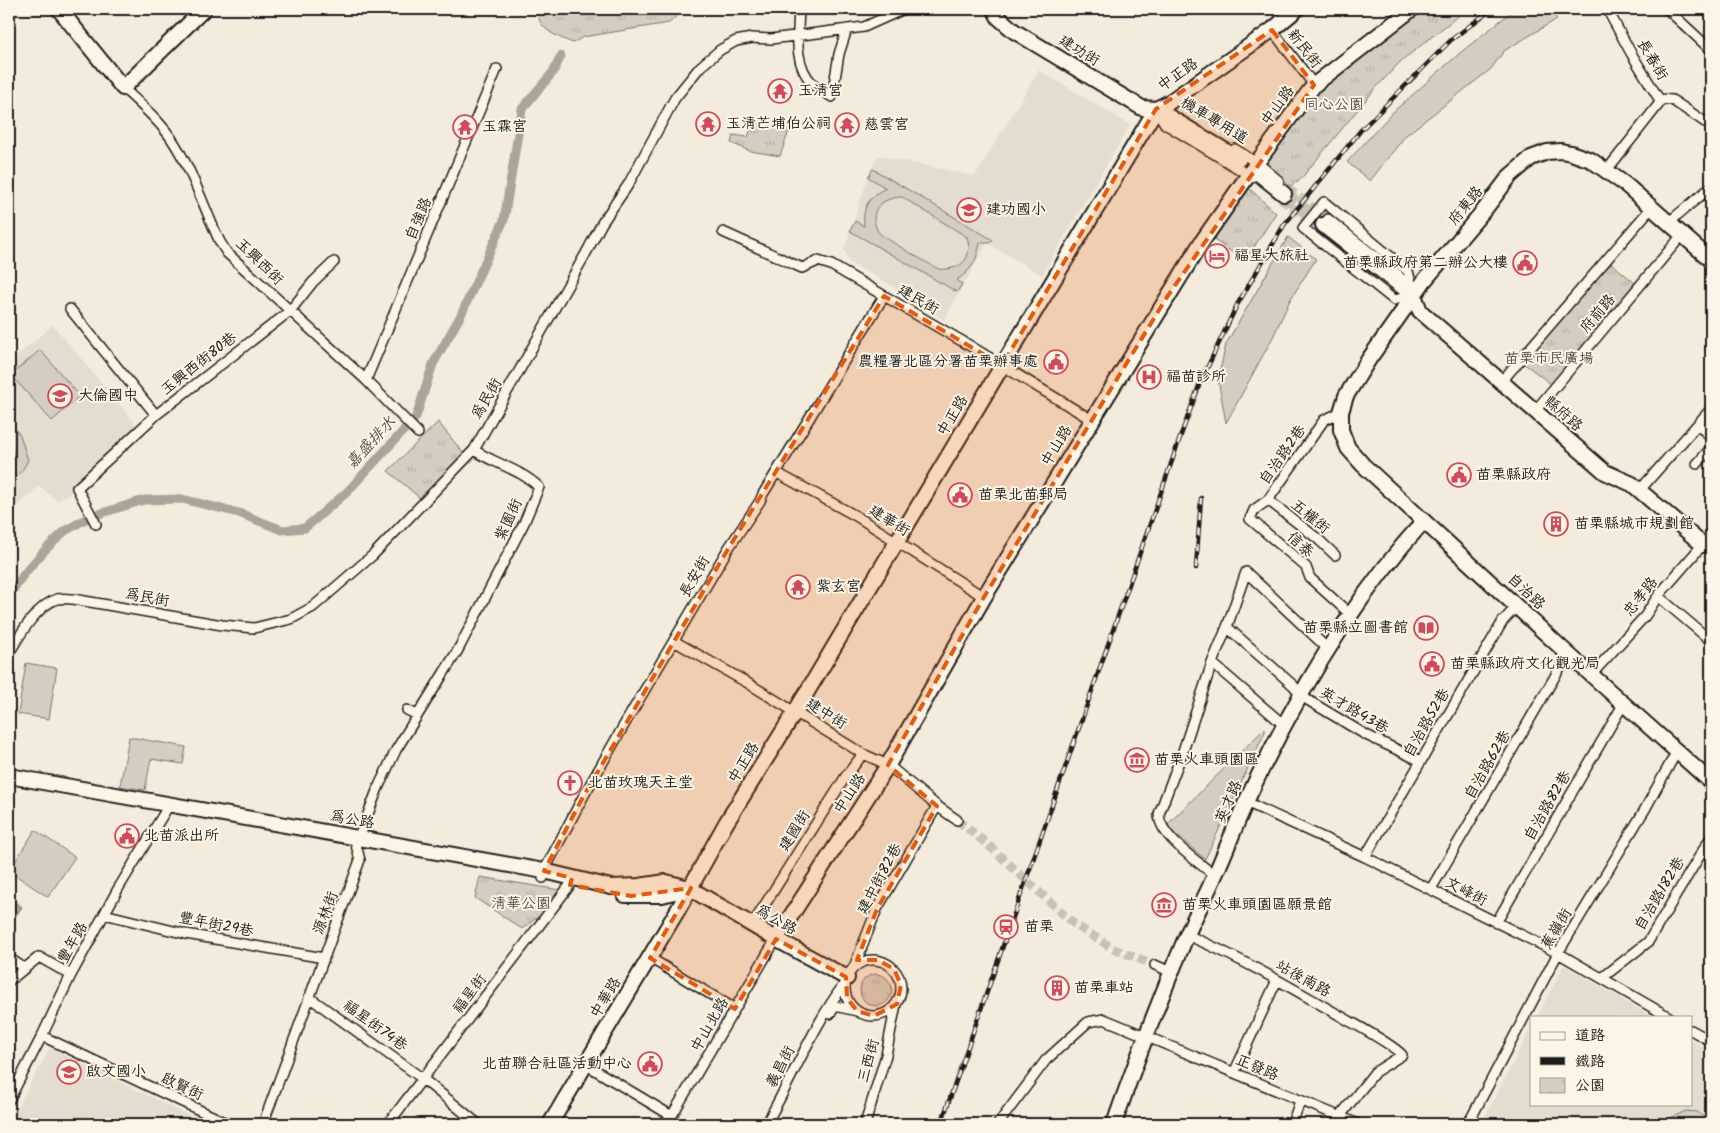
<svg xmlns="http://www.w3.org/2000/svg" width="1720" height="1133" font-family="Kalam,'LXGW WenKai TC',sans-serif">
  <defs>
    <pattern id="park-tufts" width="24" height="20" patternUnits="userSpaceOnUse" patternTransform="scale(1.25)"><rect width="24" height="20" fill="#d3cec1"/><path d="M3 7l-1-3M5 7V3M7 7l1-3M15 17l-1-3M17 17v-4M19 17l1-3" fill="none" stroke="#b5b0a5"/></pattern>
  </defs>
  <rect width="100%" height="100%" fill="#f3ecdd"/>
  <filter id="ink" filterUnits="userSpaceOnUse"><feTurbulence type="fractalNoise" baseFrequency=".02" numOctaves="2"/><feDisplacementMap in="SourceGraphic" scale="10" xChannelSelector="R" yChannelSelector="G"/><feConvolveMatrix kernelMatrix="1 2 1 2 8 2 1 2 1" color-interpolation-filters="sRGB"/></filter>
  <g filter="url(#ink)">
    <path fill="#e3ddcf" d="M 1039,70 L 1130,125 L 1042,275 L 987,243 L 944,320 L 889,284 L 850,263 L 844,250 L 871,169 L 876,158 L 881,156 L 975,176 Z
      M 53,325 L 139,428 L 73,484 L 70,494 L 57,501 L 39,486 L 9,513 L 9,363 Z
      M 1564,965 L 1652,1017 L 1537,1017 Z
      M 1531,1028 L 1531,1104 L 1691,1104 L 1691,1040 L 1711,1052 L 1711,1124 L 1481,1124 Z
      M 50,1048 L 182,1112 L 209,1124 L 11,1124 L 13,1116 Z"/>
    <path fill="#d3cec1" stroke="#78756e" fill-rule="evenodd" d="M 1515,9 L 1548,9 L 1557,19 L 1504,51 L 1491,69 L 1406,135 L 1370,181 L 1347,162 L 1393,112 L 1460,53 Z
      M 873,169 L 993,240 L 989,243 L 980,243 C 977,260 972,270 957,280 L 962,284 L 957,292 L 850,231 L 855,221 L 864,226 C 862,207 869,196 886,188 L 868,177 ZM 902,197 L 967,237 C 972,254 966,267 947,269 C 945,269 942,270 939,269 C 935,268 885,238 880,234 C 877,231 876,227 875,224 C 870,206 887,197 902,197 Z
      M 1288,237 L 1316,259 L 1290,300 L 1273,337 L 1226,423 L 1218,379 L 1226,344 Z
      M 40,350 L 80,396 L 52,421 L 11,375 Z
      M 9,422 L 20,435 L 28,460 C 24,468 18,478 9,480 L 9,468 L 14,454 L 9,439 Z
      M 26,663 L 57,668 L 49,719 L 18,714 Z
      M 1265,728 L 1265,732 L 1205,859 L 1169,829 L 1168,824 Z
      M 129,737 L 186,747 L 183,764 L 151,759 L 145,790 L 120,786 Z
      M 35,830 L 75,857 L 48,897 L 9,871 Z
      M 1686,1111 L 1697,1112 L 1711,1121 L 1711,1124 L 1666,1124 L 1670,1118 Z"/>
    <path fill="url(#park-tufts)" stroke="#78756e" d="M 549,9 L 685,9 L 669,23 L 583,37 L 573,43 C 560,38 539,30 538,14 Z
      M 1423,9 L 1467,9 L 1400,62 L 1374,90 L 1299,181 L 1290,186 L 1263,162 L 1320,87 Z
      M 755,117 L 791,125 L 780,156 L 750,151 L 731,143 L 733,135 L 748,137 Z
      M 1250,189 L 1276,213 L 1245,261 L 1214,240 L 1244,191 Z
      M 1611,263 L 1635,283 L 1551,384 L 1522,362 Z
      M 438,422 L 465,455 L 421,499 L 388,471 Z
      M 480,877 L 560,890 L 543,913 L 522,929 L 475,898 Z
      M860 990a16 16 0 1 1 32 0a16 16 0 1 1-32 0Z"/>
    <path fill="#aaa59b" stroke="#716e68" d="M 9,898 L 22,907 L 9,925 Z"/>
    <g fill="none" stroke-linecap="round" stroke-linejoin="round">
      <path stroke="#aaa59b" stroke-width="9" d="M 9,596 L 24,574 L 45,550 L 65,531 L 89,517 L 144,500 L 182,499 L 239,513 L 282,530 L 305,528 L 347,492 L 416,417 L 433,364 L 461,315 L 504,220 L 522,109 L 553,72 L 561,56"/>
      <path stroke="#c8c2b6" stroke-width="9" stroke-dasharray="9 4.5" stroke-linecap="butt" d="M 1288,189 L 1328,219
        M 1281,199 L 1319,229
        M 957,820 L 987,844 L 1074,924 L 1112,948 L 1155,965"/>
      <path stroke="#c8c2b6" stroke-width="14" stroke-dasharray="14 7" stroke-linecap="butt" d="M 1284,194 L 1323,225"/>
      <g stroke="#1c1c1c" stroke-width="12">
        <path id="street" d="M 799,9 C 798,34 793,64 813,84 C 818,89 826,93 832,97 L 839,54 L 847,29
          M 1667,9 L 1711,50
          M 1272,30 L 1314,85
          M 123,88 C 139,103 158,119 171,138 C 192,169 204,208 220,242 L 227,253 L 366,380 L 418,433
          M 1659,99 L 1672,100 L 1711,126
          M 1157,111 L 1165,124 L 1252,177
          M 1235,149 L 1260,165 L 1279,181
          M 1607,170 L 1659,104 L 1659,99 L 1631,53 L 1607,9
          M 1324,202 L 1408,271 L 1414,295 L 1394,300 L 1303,228 Z
          M 1328,219 L 1397,274 L 1403,281
          M 1669,222 L 1711,187
          M 723,232 L 802,268 L 818,261 L 831,265 L 967,344 L 1092,420
          M 70,309 L 156,415
          M 366,380 L 497,69
          M 1501,382 L 1652,207
          M 1535,411 L 1683,234
          M 1341,412 L 1324,420 L 1268,500 L 1254,510 L 1250,519 L 1306,567 L 1310,578 L 1351,615
          M 1698,425 L 1711,437
          M 1697,464 L 1711,448
          M 777,473 L 856,516 L 984,597
          M 1639,491 L 1711,409
          M 1268,500 L 1318,539 L 1335,555
          M 96,524 L 77,488 L 156,415 L 290,311 L 313,282 L 334,262
          M 1658,596 L 1711,641
          M 1227,627 L 1294,686 L 1301,696 L 1366,735 L 1421,761
          M 674,641 L 746,682 L 863,754 L 888,765 L 937,806 L 957,820
          M 9,653 C 20,635 36,606 57,599 C 62,598 68,599 73,599 L 222,625 L 254,628 L 291,619 L 313,607 L 373,555 L 474,450 L 585,255 L 602,223 L 628,185 L 675,98 L 700,67 L 720,50 L 736,41 L 752,38 L 771,39 L 864,27 L 904,9
          M 1212,663 L 1284,725
          M 1591,675 L 1645,616 L 1658,596 L 1711,535
          M 407,710 L 417,715
          M 1246,802 L 1365,857 L 1558,953 L 1669,1017
          M 1365,857 L 1503,621 L 1517,606
          M 1215,876 C 1198,861 1159,837 1159,814 L 1183,751 L 1212,663 L 1227,627 L 1246,572 L 1328,649
          M 543,878 L 544,871 L 583,797 L 627,720 L 728,549 L 760,501 L 763,494 L 884,296
          M 1431,889 L 1568,654
          M 104,914 L 186,934 L 324,958
          M 1496,923 L 1624,703
          M 752,925 L 846,776 L 863,754
          M 1187,935 C 1241,958 1292,988 1344,1018 C 1358,1026 1392,1044 1402,1055 L 1375,1072 L 1340,1116
          M 9,958 L 25,969
          M 650,958 L 735,1009
          M845 988a28 28 0 1 1 56 0a28 28 0 1 1-56 0Z
          M 1155,965 L 1171,972
          M 854,967 L 877,909 L 937,806
          M 1602,978 L 1648,942 L 1711,837
          M 9,981 L 39,957 L 71,975
          M 309,997 L 423,1079 L 478,1124
          M 830,1014 L 835,1006 L 857,1011
          M 1691,1030 L 1711,1041
          M 42,1036 L 229,1124
          M 585,1064 L 672,1116
          M 1234,1073 L 1277,980
          M 9,1100 L 42,1036 L 71,975 L 118,889 L 166,810 L 166,803
          M 263,1124 L 360,860 L 356,845 L 378,788 L 396,750 L 458,650 L 524,523 L 539,487 C 520,469 495,464 474,450
          M 388,1124 L 570,885 L 572,878
          M 667,1124 L 776,939
          M 766,1124 C 793,1077 813,1026 845,983
          M 865,1124 L 886,1055 L 896,1004
          M 998,1124 L 1046,1060 L 1088,1022 L 1104,1019 L 1358,1124
          M 1292,1124 L 1300,1101
          M 1468,1124 L 1558,953 L 1644,811 L 1677,751"/>
      </g>
      <g stroke="#1c1c1c" stroke-width="18">
        <path id="secondary" d="M 59,9 L 123,88 L 204,9
          M 994,9 L 999,18 L 1014,31 L 1142,108 L 1156,109
          M 1156,109 L 1239,159
          M 1258,173 L 1284,194
          M 1323,225 L 1401,286 L 1414,295
          M 1711,260 L 1626,185 L 1591,160 L 1571,153 L 1561,151 L 1547,152 L 1531,158 L 1510,176 L 1485,209 L 1424,281 L 1369,359 L 1346,396 L 1341,412 L 1341,430 L 1348,448 L 1363,465 L 1568,654 L 1711,782
          M 1414,295 L 1420,311 L 1605,472 L 1632,484 L 1703,545
          M 9,776 L 544,871 L 611,887 L 639,886 L 666,882 L 689,888 L 776,939 L 847,978
          M 625,895 L 662,895 L 686,889
          M 776,939 L 888,765 L 984,597 L 1201,243 L 1261,157 L 1314,85 L 1412,9
          M 550,1124 L 679,908 L 726,823 L 795,712 L 1156,109 L 1168,103 L 1272,30 L 1297,9
          M 1114,1124 C 1136,1061 1160,998 1186,937 C 1195,916 1206,896 1215,875 C 1226,851 1235,826 1246,802 C 1292,703 1350,602 1424,521"/>
      </g>
      <use href="#street" stroke="#fcf5e5" stroke-width="9"/>
      <use href="#secondary" stroke="#fcf5e5" stroke-width="14"/>
      <g stroke="#1c1c1c" stroke-width="4.5">
        <path id="rail" d="M 1196,568 L 1201,498
          M 941,1124 L 1181,435 L 1200,383 L 1237,305 L 1284,225 L 1361,130 L 1451,40 L 1492,9"/>
      </g>
      <use href="#rail" stroke="#fcf5e5" stroke-width="2.5" stroke-dasharray="8" stroke-linecap="butt"/>
    </g>
  </g>
  <path fill="#e8590c" fill-opacity="0.2" stroke="#e8590c" stroke-width="4" stroke-dasharray="10 6" stroke-linejoin="round" d="M 1272,30 L 1314,85 L 1167,297 L 984,597 L 888,765 L 937,806 L 877,909 L 857,960 L 878,960 L 894,969 L 901,985 L 897,1004 L 874,1016 L 857,1011 L 847,998 L 846,977 L 776,939 L 735,1009 L 650,958 L 691,888 L 631,896 L 570,885 L 572,878 L 544,871 L 583,797 L 728,549 L 884,296 L 1002,365 L 1156,109 Z"/>
  <defs>
    <g id="temple-ring" transform="scale(1.25)"><circle r="9.5" fill="#fcf5e5" stroke="#d1495b" stroke-width="1.5"/><path d="M0-6L5-2H3V0L6.5 2.5H4V6H1.5V3h-3V6H-4V2.5H-6.5L-3 0V-2H-5Z" fill="#d1495b"/></g>
    <g id="school-ring" transform="scale(1.25)"><circle r="9.5" fill="#fcf5e5" stroke="#d1495b" stroke-width="1.5"/><path d="M0-5L7-2L0 1L-7-2ZM-4 1L0 2.5L4 1V4Q0 6-4 4Z" fill="#d1495b"/></g>
    <g id="hotel-ring" transform="scale(1.25)"><circle r="9.5" fill="#fcf5e5" stroke="#d1495b" stroke-width="1.5"/><path d="M-6-4.5h1.5V1H6V5H4.5V3h-9V5H-6ZM-4 0a1.8 1.8 0 1 1 3.6 0ZM.5 0V-2.5h3Q6-2.5 6 0Z" fill="#d1495b"/></g>
    <g id="civic-ring" transform="scale(1.25)"><circle r="9.5" fill="#fcf5e5" stroke="#d1495b" stroke-width="1.5"/><path d="M-.6-6.5H3V-4.5H.6V-3L4-1V1h2V6H-6V1h2V-1L-.6-3ZM-1.2 2.5V6h2.4V2.5Z" fill="#d1495b"/></g>
    <g id="hospital-ring" transform="scale(1.25)"><circle r="9.5" fill="#fcf5e5" stroke="#d1495b" stroke-width="1.5"/><path d="M-5-5h3v3.5h4V-5h3V5h-3V1.5h-4V5h-3Z" fill="#d1495b"/></g>
    <g id="building-ring" transform="scale(1.25)"><circle r="9.5" fill="#fcf5e5" stroke="#d1495b" stroke-width="1.5"/><path d="M-4-6H4V6H1V3H-1V6H-4ZM-2.5-4.3h1.7v1.8h-1.7ZM.8-4.3h1.7v1.8H.8ZM-2.5-1h1.7V.8h-1.7ZM.8-1h1.7V.8H.8Z" fill="#d1495b"/></g>
    <g id="library-ring" transform="scale(1.25)"><circle r="9.5" fill="#fcf5e5" stroke="#d1495b" stroke-width="1.5"/><path d="M-6-4Q-3-5.5-.7-3.5V5Q-3 3-6 4ZM6-4Q3-5.5 .7-3.5V5Q3 3 6 4Z" fill="#d1495b"/></g>
    <g id="museum-ring" transform="scale(1.25)"><circle r="9.5" fill="#fcf5e5" stroke="#d1495b" stroke-width="1.5"/><path d="M0-6L6-3V-2H-6V-3ZM-5-1h2V3h-2ZM-1-1h2V3h-2ZM3-1h2V3H3ZM-6 4H6V6H-6Z" fill="#d1495b"/></g>
    <g id="church-ring" transform="scale(1.25)"><circle r="9.5" fill="#fcf5e5" stroke="#d1495b" stroke-width="1.5"/><path d="M-1.2-6h2.4v3.5h3.3v2.4h-3.3V6h-2.4V-.1h-3.3v-2.4h3.3Z" fill="#d1495b"/></g>
    <g id="station-ring" transform="scale(1.25)"><circle r="9.5" fill="#fcf5e5" stroke="#d1495b" stroke-width="1.5"/><path d="M-3-6H3Q5-6 5-4V2Q5 4 3 4L4.5 6H3L1.5 4h-3L-3 6H-4.5L-3 4Q-5 4-5 2V-4Q-5-6-3-6ZM-3.5-4v3h7v-3ZM-3.5 1v1.5H-2V1ZM2 1v1.5H3.5V1Z" fill="#d1495b"/></g>
  </defs>
  <g fill-rule="evenodd">
    <use href="#temple-ring" x="780" y="91"/>
    <use href="#temple-ring" x="708" y="124"/>
    <use href="#temple-ring" x="847" y="125"/>
    <use href="#temple-ring" x="465" y="127"/>
    <use href="#school-ring" x="969" y="210"/>
    <use href="#hotel-ring" x="1217" y="256"/>
    <use href="#civic-ring" x="1525" y="263"/>
    <use href="#civic-ring" x="1056" y="362"/>
    <use href="#hospital-ring" x="1149" y="377"/>
    <use href="#school-ring" x="60" y="396"/>
    <use href="#civic-ring" x="1459" y="475"/>
    <use href="#civic-ring" x="960" y="495"/>
    <use href="#building-ring" x="1556" y="524"/>
    <use href="#temple-ring" x="798" y="587"/>
    <use href="#library-ring" x="1426" y="628"/>
    <use href="#civic-ring" x="1432" y="664"/>
    <use href="#museum-ring" x="1137" y="760"/>
    <use href="#church-ring" x="570" y="783"/>
    <use href="#civic-ring" x="127" y="836"/>
    <use href="#museum-ring" x="1164" y="905"/>
    <use href="#station-ring" x="1006" y="927"/>
    <use href="#building-ring" x="1057" y="988"/>
    <use href="#civic-ring" x="650" y="1064"/>
    <use href="#school-ring" x="69" y="1072"/>
  </g>
  <g text-anchor="middle" dominant-baseline="central" stroke-width="4" stroke-linejoin="round" paint-order="stroke">
    <g font-size="15" fill="#1c1c1c" stroke="#fcf5e5">
      <text transform="translate(1304 49) rotate(52)">新民街</text>
      <text transform="translate(1079 51) rotate(31)">建功街</text>
      <text transform="translate(1652 60) rotate(59)">長春街</text>
      <text transform="translate(1178 75) rotate(-35)">中正路</text>
      <text transform="translate(1278 106) rotate(-54)">中山路</text>
      <text transform="translate(1214 121) rotate(31)">機車專用道</text>
      <text transform="translate(1466 206) rotate(-51)">府東路</text>
      <text transform="translate(419 219) rotate(-67)">自強路</text>
      <text transform="translate(259 262) rotate(44)">玉興西街</text>
      <text transform="translate(918 300) rotate(30)">建民街</text>
      <text transform="translate(1598 314) rotate(-50)">府前路</text>
      <text transform="translate(199 364) rotate(-38)">玉興西街80巷</text>
      <text transform="translate(487 399) rotate(-60)">為民街</text>
      <text transform="translate(1563 414) rotate(41)">縣府路</text>
      <text transform="translate(953 416) rotate(-59)">中正路</text>
      <text transform="translate(1057 446) rotate(-59)">中山路</text>
      <text transform="translate(1283 455) rotate(-55)">自治路2巷</text>
      <text transform="translate(1310 517) rotate(39)">五權街</text>
      <text transform="translate(509 520) rotate(-65)">紫園街</text>
      <text transform="translate(889 521) rotate(32)">建華街</text>
      <text transform="translate(1300 545) rotate(43)">信泰</text>
      <text transform="translate(695 577) rotate(-60)">長安街</text>
      <text transform="translate(1526 592) rotate(43)">自治路</text>
      <text transform="translate(1641 597) rotate(-52)">忠孝路</text>
      <text transform="translate(147 598) rotate(10)">為民街</text>
      <text transform="translate(1354 711) rotate(30)">英才路43巷</text>
      <text transform="translate(826 714) rotate(32)">建中街</text>
      <text transform="translate(1427 723) rotate(-60)">自治路52巷</text>
      <text transform="translate(744 763) rotate(-58)">中正路</text>
      <text transform="translate(1488 765) rotate(-60)">自治路62巷</text>
      <text transform="translate(850 794) rotate(-57)">中山路</text>
      <text transform="translate(1229 802) rotate(-66)">英才路</text>
      <text transform="translate(1548 806) rotate(-60)">自治路82巷</text>
      <text transform="translate(352 820) rotate(10)">為公路</text>
      <text transform="translate(795 831) rotate(-58)">建國街</text>
      <text transform="translate(880 879) rotate(-62)">建中街82巷</text>
      <text transform="translate(1466 892) rotate(27)">文峰街</text>
      <text transform="translate(1660 894) rotate(-59)">自治路182巷</text>
      <text transform="translate(326 913) rotate(-69)">源林街</text>
      <text transform="translate(776 920) rotate(30)">為公路</text>
      <text transform="translate(216 925) rotate(11)">豐年街29巷</text>
      <text transform="translate(1557 929) rotate(-59)">蕉嶺街</text>
      <text transform="translate(73 943) rotate(-61)">豐年路</text>
      <text transform="translate(1303 979) rotate(29)">站後南路</text>
      <text transform="translate(470 994) rotate(-53)">福星街</text>
      <text transform="translate(606 998) rotate(-59)">中華路</text>
      <text transform="translate(710 1025) rotate(-60)">中山北路</text>
      <text transform="translate(375 1026) rotate(36)">福星街74巷</text>
      <text transform="translate(869 1061) rotate(-75)">三西街</text>
      <text transform="translate(781 1067) rotate(-63)">義昌街</text>
      <text transform="translate(1257 1068) rotate(23)">正發路</text>
      <text transform="translate(182 1087) rotate(25)">啟賢街</text>
    </g>
    <g font-size="15" fill="#1c1c1c" stroke="#fcf5e5" text-anchor="start">
      <text x="798" y="91">玉清宮</text>
      <text x="726" y="124">玉清芒埔伯公祠</text>
      <text x="864" y="125">慈雲宮</text>
      <text x="482" y="127">玉霖宮</text>
      <text x="986" y="210">建功國小</text>
      <text x="1234" y="256">福星大旅社</text>
      <text x="1508" y="263" text-anchor="end">苗栗縣政府第二辦公大樓</text>
      <text x="1038" y="362" text-anchor="end">農糧署北區分署苗栗辦事處</text>
      <text x="1166" y="377">福苗診所</text>
      <text x="78" y="396">大倫國中</text>
      <text x="1476" y="475">苗栗縣政府</text>
      <text x="978" y="495">苗栗北苗郵局</text>
      <text x="1574" y="524">苗栗縣城市規劃館</text>
      <text x="816" y="587">紫玄宮</text>
      <text x="1408" y="628" text-anchor="end">苗栗縣立圖書館</text>
      <text x="1450" y="664">苗栗縣政府文化觀光局</text>
      <text x="1154" y="760">苗栗火車頭園區</text>
      <text x="588" y="783">北苗玫瑰天主堂</text>
      <text x="144" y="836">北苗派出所</text>
      <text x="1182" y="905">苗栗火車頭園區願景館</text>
      <text x="1024" y="927">苗栗</text>
      <text x="1074" y="988">苗栗車站</text>
      <text x="632" y="1064" text-anchor="end">北苗聯合社區活動中心</text>
      <text x="86" y="1072">啟文國小</text>
    </g>
    <g font-size="15" fill="#53514e" stroke="#fcf5e5">
      <text x="1334" y="105">同心公園</text>
      <text x="1549" y="359">苗栗市民廣場</text>
      <text x="521" y="904">清華公園</text>
    </g>
    <g font-size="16" font-style="italic" fill="#55534f" stroke="#fcf5e5">
      <text transform="translate(371 443) rotate(-47)">嘉盛排水</text>
    </g>
  </g>
  <rect width="1720" height="1133" fill="none" stroke="#fcf5e5" stroke-width="30"/>
  <rect x="15" y="15" width="1690" height="1103" fill="none" stroke="#1c1c1c" stroke-width="2" filter="url(#ink)"/>
  <rect x="1530" y="1016" width="162" height="90" fill="#fcf5e5" stroke="#a29e95"/>
  <rect x="1540" y="1032" width="25" height="8" fill="#fcf5e5" stroke="#a29e95"/>
  <text x="1575" y="1040" font-size="15" fill="#1c1c1c">道路</text>
  <rect x="1540" y="1057" width="25" height="8" fill="#1c1c1c" stroke="#a29e95"/>
  <text x="1575" y="1066" font-size="15" fill="#1c1c1c">鐵路</text>
  <rect x="1540" y="1078" width="25" height="15" fill="url(#park-tufts)" stroke="#a29e95"/>
  <text x="1575" y="1090" font-size="15" fill="#1c1c1c">公園</text>
</svg>
